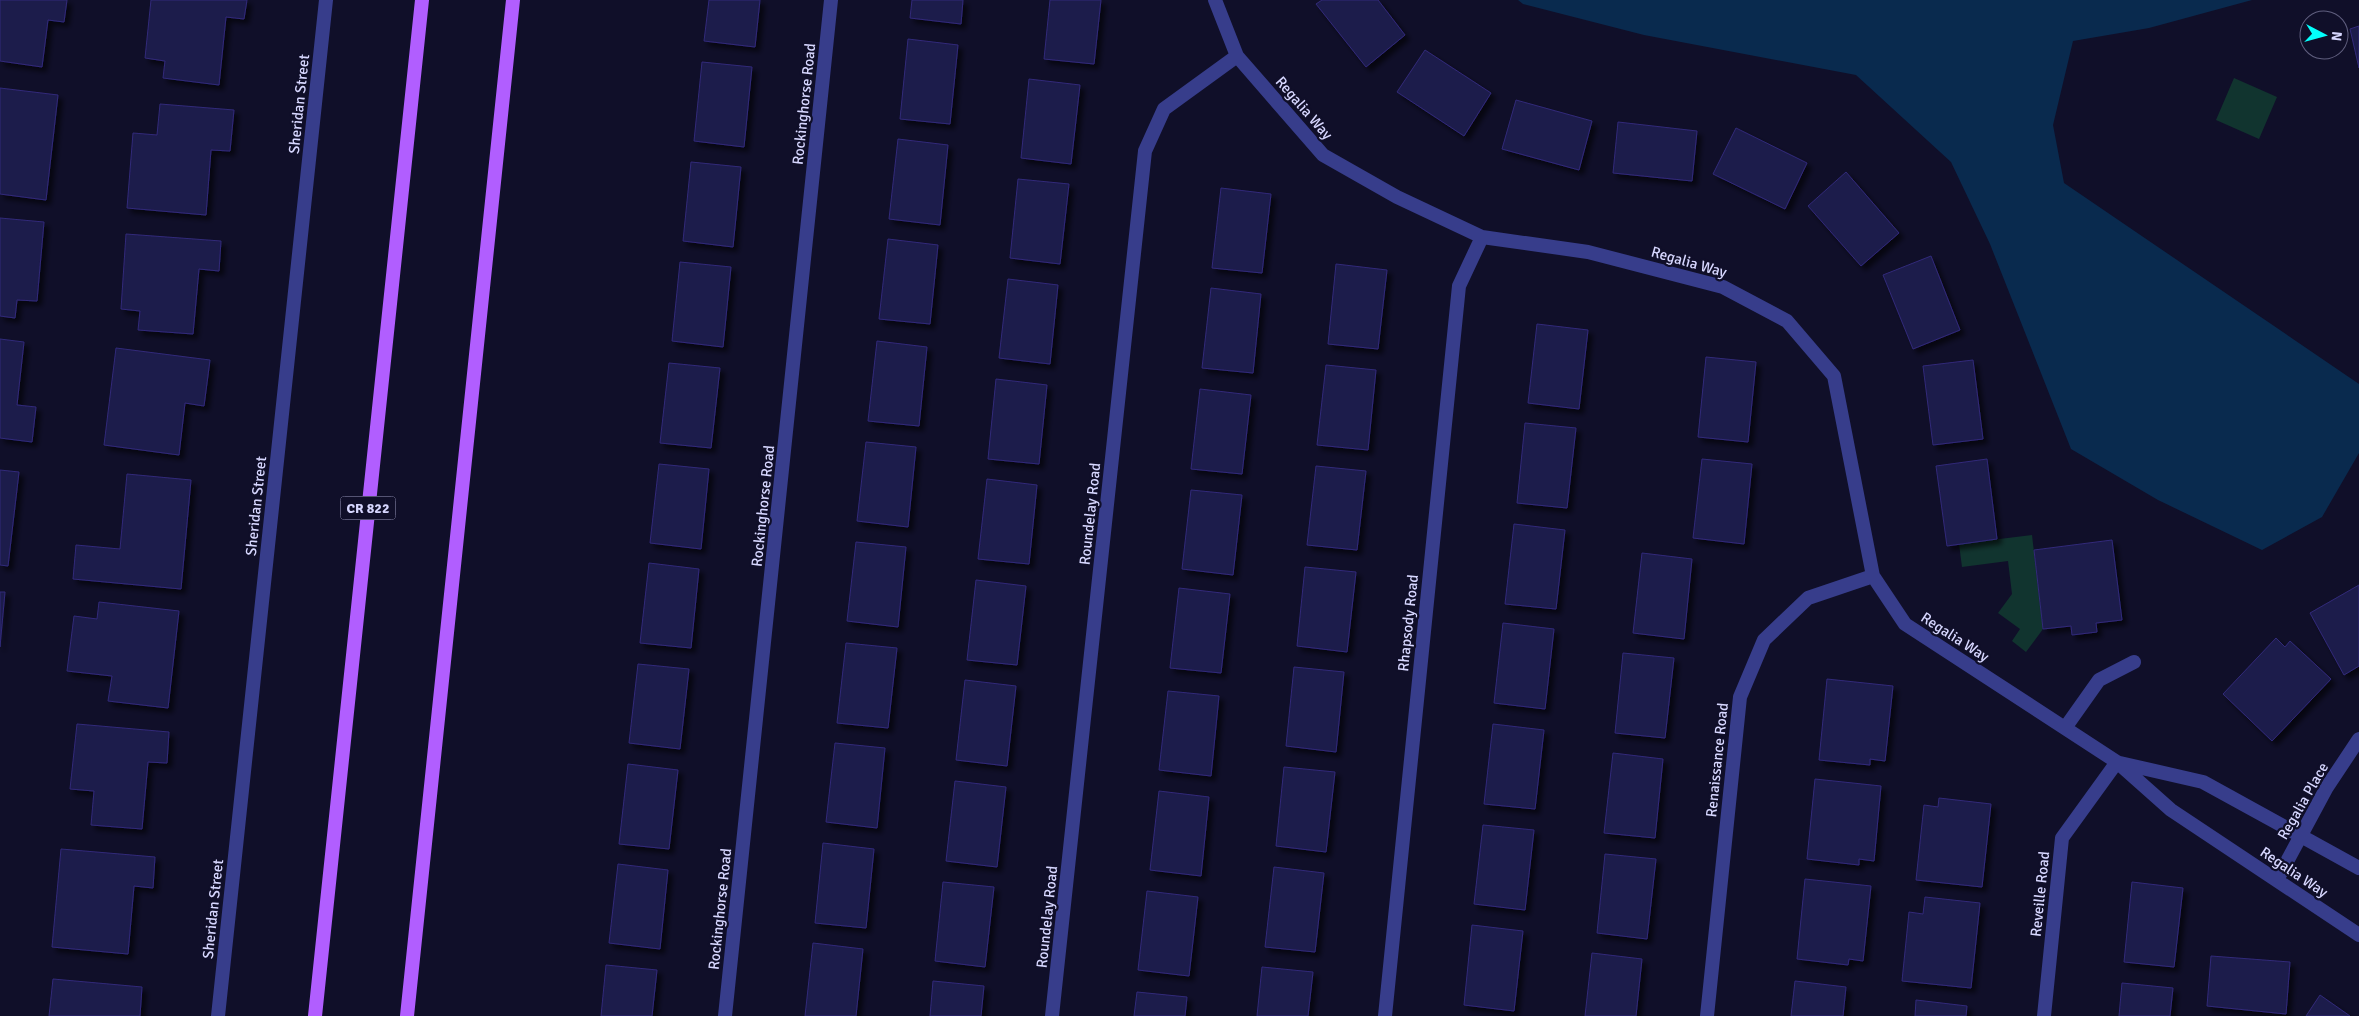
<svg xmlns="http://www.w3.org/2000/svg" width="2359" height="1016" font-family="Signika,sans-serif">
  <defs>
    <filter id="shadow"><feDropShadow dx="4.5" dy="4.5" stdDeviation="2.5" flood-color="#0009"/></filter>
  </defs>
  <rect width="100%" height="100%" fill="#100f29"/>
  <path fill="#11342f" d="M 2234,78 L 2277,97 L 2259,139 L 2216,120 Z
    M 2032,535 L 2043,629 L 2026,652 L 2012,641 L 2020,629 L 1998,613 L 2012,594 L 2008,561 L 1962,567 L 1959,544 Z"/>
  <path fill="#092a4e" d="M 1518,0 L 2252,0 L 2149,28 L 2073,41 L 2053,125 L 2064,183 L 2359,384 L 2359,453 L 2322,517 L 2262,550 L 2158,500 L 2071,449 L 1990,244 L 1951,162 L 1856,75 L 1644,35 L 1523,4 Z"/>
  <path fill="#1e1a4c" stroke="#312a79" filter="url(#shadow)" d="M 0,0 L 67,0 L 64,22 L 48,20 L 42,67 L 0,61 Z
    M 151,0 L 247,0 L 244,19 L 226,17 L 219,85 L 163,78 L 165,61 L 145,58 Z
    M 709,0 L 760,0 L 755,47 L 704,41 Z
    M 912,0 L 963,0 L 961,24 L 910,18 Z
    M 1050,0 L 1101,0 L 1094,64 L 1044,59 Z
    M 1322,0 L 1378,0 L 1405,35 L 1366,67 L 1316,4 Z
    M 2359,26 L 2359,68 L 2350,29 Z
    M 908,39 L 958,45 L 950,124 L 900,119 Z
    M 1425,50 L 1491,93 L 1464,136 L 1397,92 Z
    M 702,62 L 752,67 L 744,147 L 694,141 Z
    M 1029,79 L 1080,85 L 1071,164 L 1021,158 Z
    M 0,88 L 58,95 L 46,200 L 0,194 Z
    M 1516,100 L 1592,121 L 1579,170 L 1502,149 Z
    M 160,104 L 234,110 L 230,151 L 211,150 L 206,215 L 127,208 L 133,133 L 157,135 Z
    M 1618,122 L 1697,131 L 1692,181 L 1613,173 Z
    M 1736,128 L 1807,163 L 1785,209 L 1713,174 Z
    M 898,139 L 948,145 L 940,225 L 889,219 Z
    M 691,162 L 741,167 L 733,247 L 683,241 Z
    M 1846,172 L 1899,233 L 1861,266 L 1808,206 Z
    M 1018,179 L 1069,184 L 1060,264 L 1010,258 Z
    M 1221,188 L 1271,194 L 1262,273 L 1212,268 Z
    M 0,218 L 44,222 L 37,301 L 17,300 L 15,318 L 0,316 Z
    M 126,234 L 221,241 L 219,271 L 199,269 L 193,334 L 138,330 L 140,311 L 121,309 Z
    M 888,239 L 938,245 L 930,324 L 879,319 Z
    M 1931,256 L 1960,330 L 1913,349 L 1883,275 Z
    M 680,262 L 731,267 L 723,347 L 672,341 Z
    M 1336,264 L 1387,270 L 1378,349 L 1328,344 Z
    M 1008,279 L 1058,285 L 1050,364 L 999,358 Z
    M 1211,288 L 1261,294 L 1253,373 L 1202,368 Z
    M 1537,324 L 1588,330 L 1579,409 L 1528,403 Z
    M 0,339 L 24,342 L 17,405 L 36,407 L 32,442 L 0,438 Z
    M 877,341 L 927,347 L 919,426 L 868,421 Z
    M 116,348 L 210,360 L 204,406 L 185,403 L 179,455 L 104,445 Z
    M 1706,357 L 1756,362 L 1748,442 L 1698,437 Z
    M 1973,360 L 1983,439 L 1933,445 L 1923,366 Z
    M 669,363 L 720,368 L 711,448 L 660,443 Z
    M 1326,365 L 1376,370 L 1368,450 L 1317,445 Z
    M 996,379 L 1047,385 L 1039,464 L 988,459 Z
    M 1200,389 L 1251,395 L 1242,474 L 1191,469 Z
    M 1525,423 L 1576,428 L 1567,508 L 1517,503 Z
    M 866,442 L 916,447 L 908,527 L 857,521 Z
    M 1702,459 L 1752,464 L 1744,544 L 1693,538 Z
    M 1987,459 L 1997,539 L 1947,546 L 1936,466 Z
    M 659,464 L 709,469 L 701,549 L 650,543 Z
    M 1316,466 L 1366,471 L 1357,550 L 1307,545 Z
    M 0,470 L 19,472 L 8,566 L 0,565 Z
    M 127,474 L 191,480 L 181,589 L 73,579 L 76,545 L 120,549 Z
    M 987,479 L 1037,485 L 1029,564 L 978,559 Z
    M 1191,490 L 1242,495 L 1233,575 L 1182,569 Z
    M 1514,524 L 1565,530 L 1556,609 L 1505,604 Z
    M 2112,540 L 2122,620 L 2096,623 L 2097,632 L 2072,635 L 2071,626 L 2043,629 L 2034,550 Z
    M 856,542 L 906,547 L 898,627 L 847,621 Z
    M 1642,553 L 1692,559 L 1684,639 L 1633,633 Z
    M 649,563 L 699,569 L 691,648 L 640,643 Z
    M 1305,567 L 1356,572 L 1347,652 L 1297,646 Z
    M 976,580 L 1026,586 L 1017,665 L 967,660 Z
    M 2359,585 L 2359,666 L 2344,675 L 2310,613 Z
    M 1179,588 L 1230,594 L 1221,673 L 1170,668 Z
    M 0,592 L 5,592 L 0,647 Z
    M 99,602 L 179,611 L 168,708 L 108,701 L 112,676 L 67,671 L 74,616 L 97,619 Z
    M 1503,623 L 1554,629 L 1545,709 L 1494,703 Z
    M 2276,638 L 2285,647 L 2290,641 L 2331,679 L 2272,741 L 2223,694 Z
    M 846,643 L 897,648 L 888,728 L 837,723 Z
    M 1623,653 L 1674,658 L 1665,738 L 1615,733 Z
    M 638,664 L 689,669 L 680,749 L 629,743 Z
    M 1294,667 L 1344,672 L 1336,752 L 1286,746 Z
    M 1827,679 L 1893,686 L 1885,761 L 1870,759 L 1870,765 L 1819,760 Z
    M 965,680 L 1016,686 L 1007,766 L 956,760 Z
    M 1168,691 L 1219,696 L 1211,776 L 1159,770 Z
    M 77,724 L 169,732 L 167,763 L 148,762 L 142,829 L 91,825 L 94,791 L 70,789 Z
    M 1493,724 L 1544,730 L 1535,809 L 1484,804 Z
    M 835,743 L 885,748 L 877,828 L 826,822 Z
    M 1613,753 L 1663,759 L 1655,838 L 1604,833 Z
    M 628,764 L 678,770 L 669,849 L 619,844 Z
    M 1284,767 L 1335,772 L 1326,852 L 1276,846 Z
    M 1815,779 L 1881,786 L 1874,861 L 1859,859 L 1859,865 L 1807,859 Z
    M 955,781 L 1006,787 L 997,867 L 946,861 Z
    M 1159,791 L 1209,797 L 1201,876 L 1150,870 Z
    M 1939,798 L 1991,804 L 1982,887 L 1916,880 L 1924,805 L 1938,807 Z
    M 1483,825 L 1534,830 L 1525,910 L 1474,904 Z
    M 823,843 L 874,849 L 866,928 L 815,923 Z
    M 61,849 L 155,857 L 153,888 L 134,886 L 128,954 L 52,947 Z
    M 1605,854 L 1656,859 L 1647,939 L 1597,933 Z
    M 618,864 L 668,870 L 660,949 L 609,943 Z
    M 1274,867 L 1324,873 L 1315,952 L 1265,947 Z
    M 1805,879 L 1871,886 L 1863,961 L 1849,959 L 1848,965 L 1797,959 Z
    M 943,882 L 994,887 L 985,967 L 935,961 Z
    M 2132,882 L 2183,888 L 2174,967 L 2124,962 Z
    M 1147,891 L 1198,897 L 1189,976 L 1138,970 Z
    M 1925,897 L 1980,903 L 1971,988 L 1902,981 L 1909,912 L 1923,914 Z
    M 1472,925 L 1523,931 L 1514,1011 L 1464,1005 Z
    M 813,943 L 863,949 L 856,1016 L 805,1016 Z
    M 1592,953 L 1642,959 L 1636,1016 L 1585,1016 Z
    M 2211,956 L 2290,962 L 2286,1014 L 2207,1006 Z
    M 606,965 L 657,970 L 652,1016 L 601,1016 Z
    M 1262,967 L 1313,972 L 1308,1016 L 1257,1016 Z
    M 53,979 L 142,987 L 140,1016 L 49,1016 Z
    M 933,981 L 984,986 L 981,1016 L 930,1016 Z
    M 1795,981 L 1846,987 L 1843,1016 L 1791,1016 Z
    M 2122,983 L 2173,988 L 2170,1016 L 2119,1016 Z
    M 1137,992 L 1187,997 L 1185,1016 L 1134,1016 Z
    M 2320,995 L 2350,1016 L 2306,1016 Z
    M 1916,1000 L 1967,1006 L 1966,1016 L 1915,1016 Z"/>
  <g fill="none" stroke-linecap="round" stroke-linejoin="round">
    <path stroke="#373d8b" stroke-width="14" d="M 1215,0 L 1237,56 L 1323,155 L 1397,197 L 1482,237 L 1588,252 L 1723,287 L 1787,321 L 1834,376 L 1873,576 L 1905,624 L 2117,762 L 2171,810 L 2359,935
      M 2065,728 L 2099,680 L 2134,662
      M 2120,763 L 2203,782 L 2359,868
      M 2277,880 L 2327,787 L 2359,739
      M 218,1016 L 326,0
      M 725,1016 L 831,0
      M 1052,1016 L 1145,151 L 1164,109 L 1237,56
      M 1385,1016 L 1459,286 L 1482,237
      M 1707,1016 L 1740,697 L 1764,640 L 1808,598 L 1873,576
      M 2044,1016 L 2062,838 L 2117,762"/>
    <path stroke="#b15eff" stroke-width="14" d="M 315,1016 L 422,0
      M 407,1016 L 513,0"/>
  </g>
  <g text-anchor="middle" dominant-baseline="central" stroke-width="4.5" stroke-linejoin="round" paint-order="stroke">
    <rect fill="#100f29" stroke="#9b9bbf" stroke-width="1" x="340.5" y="496.5" width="55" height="23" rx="4"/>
    <g font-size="14" font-weight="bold" fill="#d7d7ff">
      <text x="368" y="508">CR 822</text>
    </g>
    <g font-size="15" fill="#d7d7ff" stroke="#100f29">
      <text transform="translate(299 104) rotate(-84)">Sheridan Street</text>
      <text transform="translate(804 104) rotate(-84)">Rockinghorse Road</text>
      <text transform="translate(1304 108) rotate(49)">Regalia Way</text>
      <text transform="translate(1689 262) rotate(16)">Regalia Way</text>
      <text transform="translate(256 506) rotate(-84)">Sheridan Street</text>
      <text transform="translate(763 506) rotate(-84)">Rockinghorse Road</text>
      <text transform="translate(1090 514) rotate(-84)">Roundelay Road</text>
      <text transform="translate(1408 623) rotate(-84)">Rhapsody Road</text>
      <text transform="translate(1955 637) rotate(33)">Regalia Way</text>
      <text transform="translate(1717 760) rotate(-84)">Renaissance Road</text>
      <text transform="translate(2303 801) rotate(-60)">Regalia Place</text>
      <text transform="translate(2294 872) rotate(34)">Regalia Way</text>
      <text transform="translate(2040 894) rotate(-84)">Reveille Road</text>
      <text transform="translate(213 909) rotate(-84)">Sheridan Street</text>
      <text transform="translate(720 909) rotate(-84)">Rockinghorse Road</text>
      <text transform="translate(1047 917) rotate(-84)">Roundelay Road</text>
    </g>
  </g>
  <g transform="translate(2324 35) rotate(96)"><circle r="24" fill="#100f29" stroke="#605f7f"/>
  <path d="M0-4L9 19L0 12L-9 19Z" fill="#03fffc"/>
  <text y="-8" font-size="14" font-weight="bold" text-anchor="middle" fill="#d7d7ff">N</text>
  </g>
</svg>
